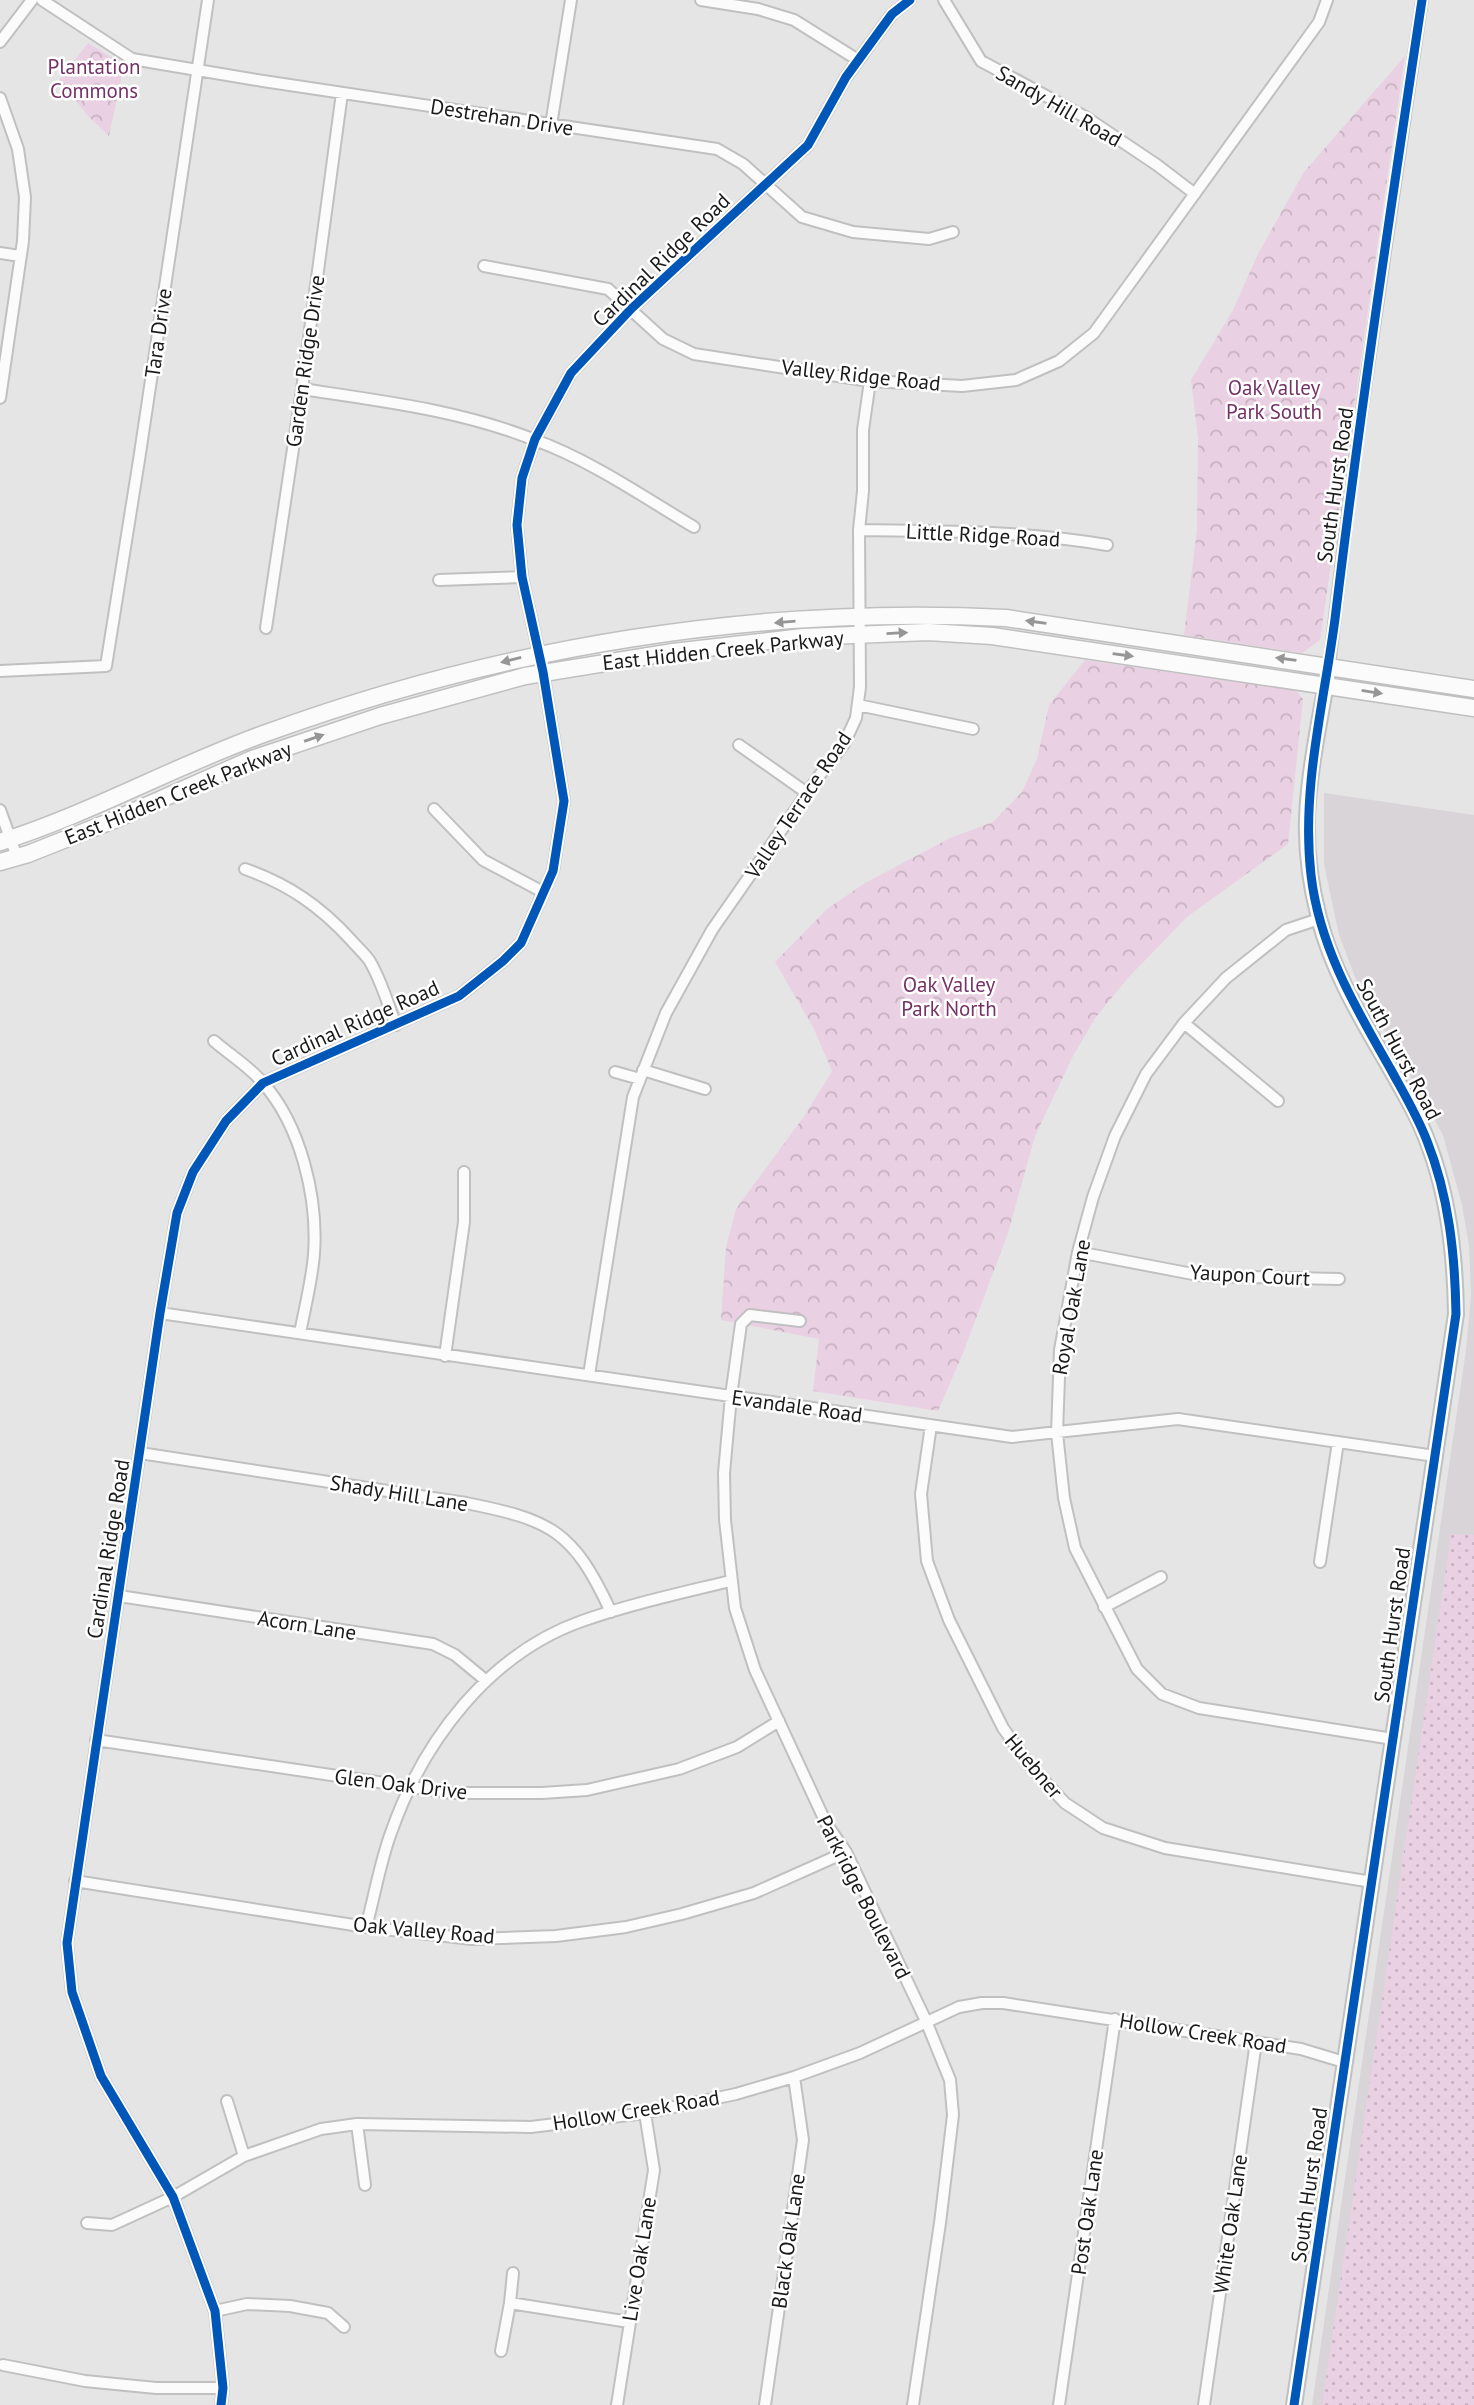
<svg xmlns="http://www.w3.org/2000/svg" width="1474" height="2405" font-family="'PT Sans',sans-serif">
  <defs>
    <pattern id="grass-dots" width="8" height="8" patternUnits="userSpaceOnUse" patternTransform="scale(1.75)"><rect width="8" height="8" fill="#e9d0e2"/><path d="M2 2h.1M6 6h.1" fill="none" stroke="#c7b2c1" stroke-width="1.8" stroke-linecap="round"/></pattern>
    <pattern id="forest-crowns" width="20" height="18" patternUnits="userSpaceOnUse" patternTransform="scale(1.75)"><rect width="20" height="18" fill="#e9d0e2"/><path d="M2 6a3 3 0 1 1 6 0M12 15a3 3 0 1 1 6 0" fill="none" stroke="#c7b2c1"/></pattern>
  </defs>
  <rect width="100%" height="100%" fill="#e6e5e6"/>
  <path fill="#d9d4d8" d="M 1324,793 L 1474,815 L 1474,2405 L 1312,2405 L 1466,1350 L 1471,1295 L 1469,1246 L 1462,1205 L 1443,1135 L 1355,977 L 1339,935 L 1324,864 Z"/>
  <path fill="url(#grass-dots)" d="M 1451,1534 L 1474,1535 L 1474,2405 L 1322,2405 Z"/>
  <path fill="url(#forest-crowns)" d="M 88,43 L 124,65 L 109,136 L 89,117 L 59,80 Z
    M 1405,56 L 1320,640 L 1302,653 L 1184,635 L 1197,529 L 1198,438 L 1191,380 L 1232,312 L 1258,254 L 1304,172 Z
    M 1085,660 L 1295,690 L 1303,699 L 1288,844 L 1187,917 L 1127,979 L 1096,1017 L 1073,1056 L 1035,1136 L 1008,1233 L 963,1353 L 938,1411 L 813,1391 L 819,1339 L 721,1320 L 726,1247 L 736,1209 L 805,1115 L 832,1071 L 813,1027 L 775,962 L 827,909 L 865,883 L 950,838 L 993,822 L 1022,792 L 1037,759 L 1049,705 Z"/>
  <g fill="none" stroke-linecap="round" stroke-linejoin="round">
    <g stroke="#c1c0c1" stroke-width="14">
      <path id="minor" d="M 42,0 L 132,59 L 263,81 L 717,149 L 743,164 L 802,217 L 853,232 L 929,239 L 953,232
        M 701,0 L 758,9 L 794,20 L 858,60
        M 944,0 L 981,61 L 1087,118 L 1157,165 L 1195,194
        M 0,42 L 32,0
        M 0,98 L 18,149 L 25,197 L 23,241 L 0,398
        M 551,125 L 571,0
        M 0,253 L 20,256
        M 484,266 L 608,289 L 663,339 L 694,354 L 870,381 L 962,386 L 1016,380 L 1059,361 L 1094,333 L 1319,22 L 1327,0
        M 302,389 C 381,401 460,410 535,440 C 592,461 642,496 694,527
        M 859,530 C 942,531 1025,531 1107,545
        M 439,580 L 522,577
        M 266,628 L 302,389 L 342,93
        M 1329,666 L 1352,477 L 1422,0
        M 0,671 L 106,666 L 139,460 L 208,0
        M 858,705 L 973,729
        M 739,745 L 807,793
        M 434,809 L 483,860 L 543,892
        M 0,810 L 17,857
        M 245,869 C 288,884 320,906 351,940 C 357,947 364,953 369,960 C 381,979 388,1005 396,1025
        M 1319,919 L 1286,930 L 1226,978 L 1184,1023 L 1146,1074 L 1115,1136 L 1093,1197 L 1078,1252 L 1060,1350 L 1057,1433 L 1064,1498 L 1075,1548 L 1137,1669 L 1162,1694 L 1199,1708 L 1393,1739
        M 1184,1023 L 1278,1101
        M 214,1041 C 230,1055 250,1067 263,1083 C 301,1126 318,1198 314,1254 C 312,1280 305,1307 300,1333
        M 643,1070 L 705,1089
        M 615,1072 L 640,1079
        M 1078,1252 L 1203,1276 L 1339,1279
        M 160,1313 L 1012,1437 L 1178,1419 L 1435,1456
        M 800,1321 L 750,1315 L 741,1324 L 731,1396 L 724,1473 L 725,1520 L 735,1608 L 755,1670 L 826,1823 L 846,1852 L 926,2021 L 950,2080 L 953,2115 L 940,2223 L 913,2405
        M 445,1356 L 464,1222 L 464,1172
        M 589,1375 L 633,1097 L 666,1013 L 712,930 L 819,776 L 844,744 L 856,718 L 860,687 L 859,530 L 863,491 L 863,430 L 870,381
        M 931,1425 L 921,1494 L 927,1561 L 949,1620 L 1003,1728 L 1032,1768 L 1065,1803 L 1103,1828 L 1165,1848 L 1372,1882
        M 140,1453 L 466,1503 C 551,1520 573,1530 611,1612
        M 1320,1562 L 1338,1442
        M 119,1596 L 433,1644 L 455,1655 L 484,1679
        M 1104,1607 L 1161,1577
        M 96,1740 L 452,1793 L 542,1793 L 587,1790 L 679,1769 L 737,1747 L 779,1721
        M 75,1881 L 366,1927 L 472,1939 L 556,1936 L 626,1927 L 682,1914 L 754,1893 L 846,1852
        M 366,1927 C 375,1895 380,1861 392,1830 C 424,1740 489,1654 582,1621 C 630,1604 681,1593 730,1581
        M 227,2101 L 244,2156
        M 357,2124 L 365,2185
        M 87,2223 L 112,2225 L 173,2197 L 244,2156 L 321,2129 L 357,2124 L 531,2127 L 645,2113 L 736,2094 L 794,2077 L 860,2053 L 959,2007 L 982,2003 L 1003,2003 L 1301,2049 L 1344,2062
        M 510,2303 L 629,2322
        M 215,2311 L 247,2304 L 290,2306 L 328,2313 L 344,2327
        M 501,2351 L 510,2303 L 513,2273
        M 3,2365 L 85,2381 L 156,2388 L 223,2388
        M 221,2405 L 223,2388 L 215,2311 L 173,2197 L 101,2076 L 72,1992 L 67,1943 L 160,1313 L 177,1213 L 193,1172 L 226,1121 L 263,1083 L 459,996 L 503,961 L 521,943 L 553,871 L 564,801 L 543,672 L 522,577 L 517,525 L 522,478 L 535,439 L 571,373 L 632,308 L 808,145 L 846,77 L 892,14 L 910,0
        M 617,2405 L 654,2170 L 645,2113
        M 765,2405 L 803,2140 L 794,2077
        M 1059,2405 L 1115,2019
        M 1204,2405 L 1256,2042"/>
    </g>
    <g stroke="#c1c0c1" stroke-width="18">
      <path id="tertiary" d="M 1294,2405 L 1456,1314 C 1455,1245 1446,1175 1415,1113 C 1382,1049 1337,989 1319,918 C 1311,887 1306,850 1307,818 C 1309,767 1321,716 1329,666"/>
    </g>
    <g stroke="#c1c0c1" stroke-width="19">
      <path id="secondary" d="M 0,842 C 92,813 178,764 269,732 C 503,647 757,605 1006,618 L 1474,689
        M 0,862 L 28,854 L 114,820 L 252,759 L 380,716 L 525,676 L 673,652 L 803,637 L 928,632 L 992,636 L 1474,708"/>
    </g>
    <use href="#minor" stroke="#fbfbfb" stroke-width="10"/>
    <use href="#tertiary" stroke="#fbfbfb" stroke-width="14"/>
    <use href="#secondary" stroke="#fbfbfb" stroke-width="16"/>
    <g stroke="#fff" stroke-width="13">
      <path id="cycleway" d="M 221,2405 L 223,2388 L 215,2311 L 173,2197 L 101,2076 L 72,1992 L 67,1943 L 160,1313 L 177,1213 L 193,1172 L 226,1121 L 263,1083 L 459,996 L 503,961 L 521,943 L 553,871 L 564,801 L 543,672 L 522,577 L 517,525 L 522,478 L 535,439 L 571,373 L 632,308 L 808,145 L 846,77 L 892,14 L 910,0
        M 1294,2405 L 1456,1314 C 1455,1255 1449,1196 1427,1141 C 1417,1115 1403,1092 1390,1068 C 1355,1007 1319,946 1311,875 C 1301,789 1324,703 1335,619 C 1360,412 1391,206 1422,0"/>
    </g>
    <use href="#cycleway" stroke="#0057b8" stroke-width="9"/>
  </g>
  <defs><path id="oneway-solid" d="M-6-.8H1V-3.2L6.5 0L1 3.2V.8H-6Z" transform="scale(1.75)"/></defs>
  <g fill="#969696">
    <use href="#oneway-solid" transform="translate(785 622) rotate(175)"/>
    <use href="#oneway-solid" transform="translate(1036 622) rotate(-172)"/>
    <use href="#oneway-solid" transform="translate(897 633) rotate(-3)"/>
    <use href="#oneway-solid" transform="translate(1123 655) rotate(8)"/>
    <use href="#oneway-solid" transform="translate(1286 659) rotate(-172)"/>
    <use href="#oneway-solid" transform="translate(511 660) rotate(166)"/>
    <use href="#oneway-solid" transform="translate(1372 692) rotate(9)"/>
    <use href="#oneway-solid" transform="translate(314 738) rotate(-19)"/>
  </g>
  <g text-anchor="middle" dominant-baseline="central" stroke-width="5" stroke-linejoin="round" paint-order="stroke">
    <g font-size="21" fill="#753267" stroke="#fff">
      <text x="94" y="66">Plantation<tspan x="94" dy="24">Commons</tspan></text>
      <text x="1274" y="387">Oak Valley<tspan x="1274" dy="24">Park South</tspan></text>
      <text x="949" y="984">Oak Valley<tspan x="949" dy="24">Park North</tspan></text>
    </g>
    <g font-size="21" fill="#1b1a1b" stroke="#fff">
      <text transform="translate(1059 106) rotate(30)">Sandy Hill Road</text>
      <text transform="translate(502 117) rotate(9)">Destrehan Drive</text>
      <text transform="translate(661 260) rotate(-44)">Cardinal Ridge Road</text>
      <text transform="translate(158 333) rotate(-82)">Tara Drive</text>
      <text transform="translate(305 361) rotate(-82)">Garden Ridge Drive</text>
      <text transform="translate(861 375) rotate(6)">Valley Ridge Road</text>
      <text transform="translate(1335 485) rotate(-82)">South Hurst Road</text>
      <text transform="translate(983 535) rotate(3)">Little Ridge Road</text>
      <text transform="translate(723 650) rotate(-6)">East Hidden Creek Parkway</text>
      <text transform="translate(178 793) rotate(-22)">East Hidden Creek Parkway</text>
      <text transform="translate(798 805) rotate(-56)">Valley Terrace Road</text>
      <text transform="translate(355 1023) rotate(-24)">Cardinal Ridge Road</text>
      <text transform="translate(1399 1049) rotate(62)">South Hurst Road</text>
      <text transform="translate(1250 1275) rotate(3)">Yaupon Court</text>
      <text transform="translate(1071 1307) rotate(-80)">Royal Oak Lane</text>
      <text transform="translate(797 1406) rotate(8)">Evandale Road</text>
      <text transform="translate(399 1493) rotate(9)">Shady Hill Lane</text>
      <text transform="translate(108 1549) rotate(-81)">Cardinal Ridge Road</text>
      <text transform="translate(307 1625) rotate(9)">Acorn Lane</text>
      <text transform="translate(1392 1625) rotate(-82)">South Hurst Road</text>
      <text transform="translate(1034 1766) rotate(50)">Huebner</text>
      <text transform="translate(401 1784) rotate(7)">Glen Oak Drive</text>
      <text transform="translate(864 1897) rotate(63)">Parkridge Boulevard</text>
      <text transform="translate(424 1930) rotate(5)">Oak Valley Road</text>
      <text transform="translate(1203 2033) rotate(9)">Hollow Creek Road</text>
      <text transform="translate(636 2110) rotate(-9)">Hollow Creek Road</text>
      <text transform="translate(1309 2185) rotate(-82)">South Hurst Road</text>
      <text transform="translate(1087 2212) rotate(-82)">Post Oak Lane</text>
      <text transform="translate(1230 2224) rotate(-82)">White Oak Lane</text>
      <text transform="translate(788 2241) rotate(-82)">Black Oak Lane</text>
      <text transform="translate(639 2259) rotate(-81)">Live Oak Lane</text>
    </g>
  </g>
</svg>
